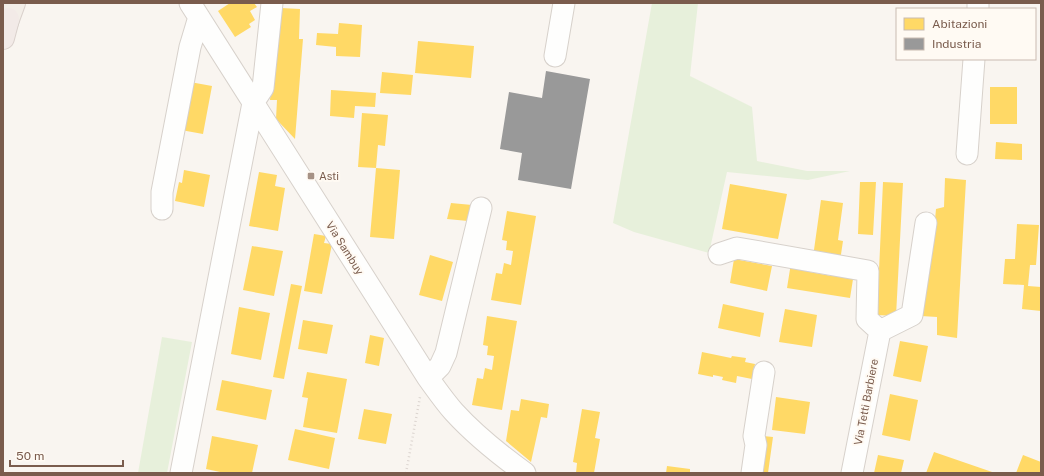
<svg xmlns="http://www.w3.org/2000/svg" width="1044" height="476" font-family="'Public Sans',sans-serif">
  <rect width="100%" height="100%" fill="#f9f5f0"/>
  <path fill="#e7f0db" d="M 652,3 L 698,3 L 690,76 L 752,107 L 757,161 L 807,171 L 850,171 L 808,180 L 727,172 L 709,253 L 634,232 L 613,223 Z
    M 162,337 L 192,342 L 167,473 L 138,473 Z"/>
  <path fill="#ffd966" d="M 230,3 L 254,3 L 257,7 L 250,11 L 255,20 L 249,24 L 251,27 L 235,37 L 218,11 Z
    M 281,8 L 300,9 L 299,39 L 303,39 L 295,139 L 276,119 L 277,100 L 270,100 L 275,17 Z
    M 339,23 L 362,25 L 360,57 L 336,56 L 336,47 L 316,45 L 317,33 L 338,34 Z
    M 418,41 L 474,46 L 471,78 L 415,73 Z
    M 382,72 L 413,75 L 411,95 L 380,93 Z
    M 190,82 L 212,86 L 203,134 L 181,130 Z
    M 990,87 L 1017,87 L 1017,124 L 990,124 Z
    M 331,90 L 376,93 L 375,107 L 355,106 L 354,118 L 330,116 Z
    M 362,113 L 388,115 L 385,146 L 378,145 L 376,168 L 358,167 Z
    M 996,142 L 1022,144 L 1022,160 L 995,159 Z
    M 376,168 L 400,170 L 394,239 L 370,237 Z
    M 184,170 L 210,175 L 204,207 L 175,201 L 179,182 L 182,183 Z
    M 259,172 L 277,175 L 275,186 L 285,188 L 278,231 L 249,226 Z
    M 945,178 L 966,180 L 957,338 L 937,335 L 937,317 L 921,316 L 924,262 L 931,262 L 936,209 L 944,207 Z
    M 860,182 L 876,182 L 873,235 L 858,234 Z
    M 883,182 L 903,183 L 896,316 L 877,315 Z
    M 730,184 L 787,194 L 778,239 L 722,229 Z
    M 821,200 L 843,203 L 838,240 L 843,241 L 840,261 L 813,257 Z
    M 451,203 L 472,205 L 468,221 L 447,219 Z
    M 507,211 L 536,216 L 521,305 L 491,300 L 496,273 L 502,274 L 504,263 L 511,265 L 513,251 L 506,250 L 507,241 L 502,240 Z
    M 1017,224 L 1039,225 L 1036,265 L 1030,265 L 1028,286 L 1041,287 L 1041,311 L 1022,309 L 1024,285 L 1003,284 L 1005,259 L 1015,259 Z
    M 314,234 L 326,236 L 324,243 L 332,244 L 322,294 L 304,291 Z
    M 252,246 L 283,251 L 274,296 L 243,290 Z
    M 430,255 L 453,262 L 442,301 L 419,295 Z
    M 734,259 L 772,266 L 767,291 L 730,283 Z
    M 791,263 L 811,266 L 810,272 L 832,276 L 833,270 L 854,273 L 850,298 L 787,288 Z
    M 291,284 L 302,286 L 284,379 L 273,377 Z
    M 723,304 L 764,313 L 760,337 L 718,328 Z
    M 239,307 L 270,313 L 261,360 L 231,354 Z
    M 785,309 L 817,315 L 812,347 L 779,342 Z
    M 487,316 L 517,321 L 502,410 L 472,405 L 477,378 L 483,379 L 485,368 L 492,370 L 494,356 L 487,355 L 488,346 L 483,345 Z
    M 303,320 L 333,325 L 327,354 L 298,349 Z
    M 370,335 L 384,338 L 379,366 L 365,363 Z
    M 900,341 L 928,346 L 921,382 L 893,376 Z
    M 702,352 L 731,358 L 732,356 L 746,358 L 745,362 L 755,364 L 752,379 L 737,376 L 736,383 L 722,380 L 723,377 L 713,375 L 713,377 L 698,374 Z
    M 307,372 L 347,379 L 337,433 L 303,427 L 308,398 L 302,397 Z
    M 222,380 L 272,390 L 266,420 L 216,410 Z
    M 890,394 L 918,400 L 910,441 L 882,435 Z
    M 776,397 L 810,402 L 805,434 L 772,430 Z
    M 521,399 L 549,404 L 547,418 L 541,417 L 531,462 L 506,441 L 511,410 L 519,411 Z
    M 364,409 L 392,414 L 386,444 L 358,439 Z
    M 582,409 L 600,412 L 595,438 L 600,439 L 594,473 L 576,473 L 577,463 L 573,462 Z
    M 295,429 L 335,438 L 329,469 L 288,460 Z
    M 212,436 L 258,445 L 252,473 L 225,473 L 206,469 Z
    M 763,436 L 773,437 L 768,473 L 758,473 Z
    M 934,452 L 995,473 L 926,473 Z
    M 878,455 L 904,460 L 901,473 L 874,473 Z
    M 1023,455 L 1041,462 L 1041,473 L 1016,473 Z
    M 667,466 L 690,469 L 690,473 L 666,473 Z"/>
  <path fill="#999" d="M 546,71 L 590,79 L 571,189 L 518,180 L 522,153 L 500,149 L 509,92 L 542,98 Z"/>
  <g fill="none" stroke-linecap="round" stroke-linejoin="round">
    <g stroke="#d7d1cb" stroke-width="23">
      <path id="minor" d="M 190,3 L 428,378 C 436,389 445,402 454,412 C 475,435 500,455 525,473
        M 978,9 L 978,3
        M 555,56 L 564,3
        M 967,154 L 974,59
        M 162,209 L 162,192 L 190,47 L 199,17
        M 719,254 L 737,248 L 868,271 L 867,319 L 880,331 L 912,315 L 926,223
        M 428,378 L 440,366 L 446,353 L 481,208
        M 181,473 L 253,103 L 263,88 L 272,3
        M 752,473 L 756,445 L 754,436 L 764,372
        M 852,473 L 880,331"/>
    </g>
    <g stroke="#dad1cc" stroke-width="24">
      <path id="major" d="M 3,33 L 14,3"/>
    </g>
    <g stroke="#dad1cc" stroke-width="24">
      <path id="highway" d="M 3,38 L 8,19"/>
    </g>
    <path stroke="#dcd5d0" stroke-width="2.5" stroke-dasharray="1 3" stroke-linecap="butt" d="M 406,473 L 420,397"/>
    <use href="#minor" stroke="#fefefd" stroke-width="21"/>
    <use href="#major" stroke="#f3eee8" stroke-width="22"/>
    <use href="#highway" stroke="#f2eae7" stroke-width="22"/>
  </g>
  <rect fill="#a69286" stroke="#fffaf3" stroke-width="1.5" x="307" y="172" width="8" height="8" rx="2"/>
  <g text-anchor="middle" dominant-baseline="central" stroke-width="4" stroke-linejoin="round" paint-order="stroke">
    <g font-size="11" fill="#7a5c4d" stroke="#fffaf3" text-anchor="start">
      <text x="319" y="176">Asti</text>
    </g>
    <g font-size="11" fill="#7a5c4d" stroke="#fffaf3">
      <text transform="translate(345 248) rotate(58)">Via Sambuy</text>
      <text transform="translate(866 402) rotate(-79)">Via Tetti Barbiere</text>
    </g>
  </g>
  <rect width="1044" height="476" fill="none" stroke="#7a5c4d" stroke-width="8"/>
  <rect x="896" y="8" width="140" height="52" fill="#fffaf3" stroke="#cabbb1"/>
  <rect x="904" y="18" width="20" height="12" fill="#ffd966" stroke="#cabbb1"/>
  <text x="932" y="28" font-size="12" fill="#7a5c4d">Abitazioni</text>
  <rect x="904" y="38" width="20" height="12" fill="#999999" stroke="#cabbb1"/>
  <text x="932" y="48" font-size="12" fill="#7a5c4d">Industria</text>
  <path d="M10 460v6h113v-6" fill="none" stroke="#7a5c4d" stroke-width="2"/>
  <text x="16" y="460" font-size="12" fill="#7a5c4d" stroke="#fffaf3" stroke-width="3" paint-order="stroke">50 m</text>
</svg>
